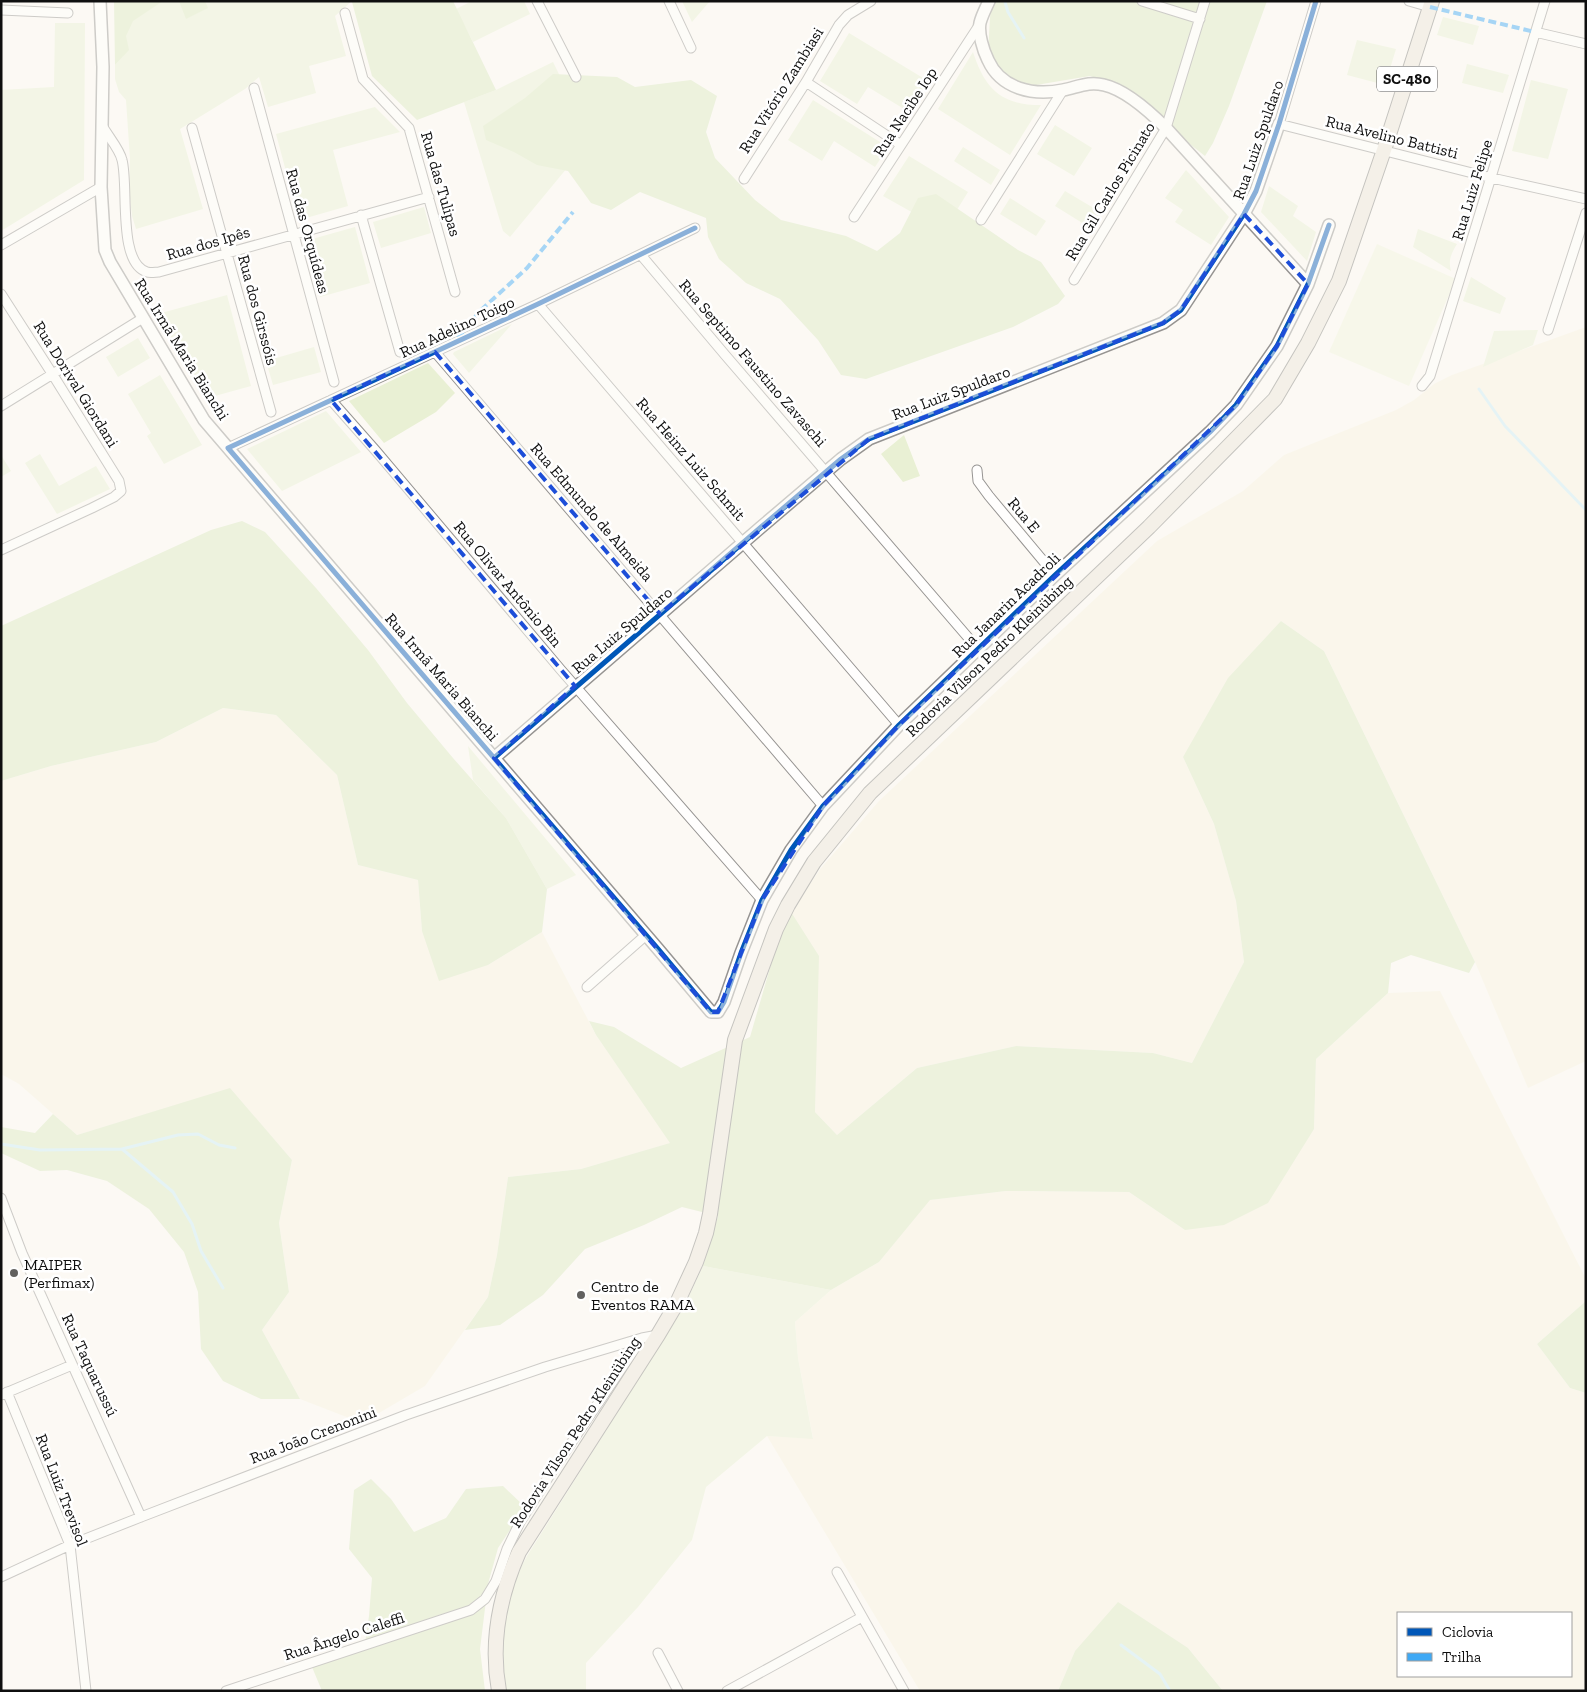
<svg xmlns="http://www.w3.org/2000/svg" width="1587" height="1692" font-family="'Zilla Slab',serif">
  <rect width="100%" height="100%" fill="#fcf9f4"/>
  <path fill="#f8f2e1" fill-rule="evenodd" d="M 1586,327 L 1586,1061 L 1528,1088 L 1475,962 L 1324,651 L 1281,621 L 1183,757 L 1214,824 L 1236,901 L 1244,962 L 1192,1063 L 1153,1053 L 1016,1046 L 917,1068 L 837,1135 L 815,1112 L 816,1043 L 791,912 L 821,868 L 879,801 L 1157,541 L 1243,491 L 1284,455 L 1396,410 L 1414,400 L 1434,384 L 1452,375 Z
    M 223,708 L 276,715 L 337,775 L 358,865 L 418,880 L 422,931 L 488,965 L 542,932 L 596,1035 L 671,1143 L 581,1169 L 508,1177 L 497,1255 L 488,1297 L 425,1386 L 362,1423 L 300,1399 L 262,1330 L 289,1292 L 279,1223 L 292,1160 L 230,1089 L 77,1135 L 19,1084 L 1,1074 L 1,781 L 51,766 L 156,742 Z
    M 1440,991 L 1586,1279 L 1586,1301 L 1537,1344 L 1570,1388 L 1586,1393 L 1586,1691 L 1223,1691 L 1188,1648 L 1075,1651 L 1058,1691 L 920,1691 L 767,1436 L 813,1438 L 798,1358 L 795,1322 L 831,1290 L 879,1262 L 929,1200 L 1006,1191 L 1129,1192 L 1185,1230 L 1314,1129 L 1316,1059 L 1388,993 ZM 1398,1613 L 1571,1613 L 1571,1676 L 1398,1676 Z"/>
  <path fill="#e9f0d4" d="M 119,1 L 352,1 L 335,16 L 346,56 L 309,66 L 316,93 L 268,107 L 259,77 L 245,89 L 180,129 L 203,209 L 136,229 L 132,216 L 129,189 L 130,159 L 126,100 L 119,92 L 115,79 L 115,65 L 123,56 Z
    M 472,1 L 524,1 L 530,14 L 473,42 L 456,9 Z
    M 682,1 L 710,1 L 692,22 Z
    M 1443,17 L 1479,26 L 1473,45 L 1437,35 Z
    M 55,23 L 85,23 L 84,180 L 1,231 L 1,90 L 54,87 Z
    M 849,33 L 928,81 L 909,112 L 868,87 L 857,104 L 820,81 Z
    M 1357,40 L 1396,49 L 1385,85 L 1347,75 Z
    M 973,52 C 985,89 1001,105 1041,105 L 1010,155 L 938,109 Z
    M 553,62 L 591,139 L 510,237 L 503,231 L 464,102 L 496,90 Z
    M 1467,64 L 1509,75 L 1503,93 L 1462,83 Z
    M 1531,80 L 1568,89 L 1548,159 L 1512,151 Z
    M 813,100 L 888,147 L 875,167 L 834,141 L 822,161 L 788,140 Z
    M 375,107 L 400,132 L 333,150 L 348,206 L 299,220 L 276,134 Z
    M 1055,125 L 1092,148 L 1074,176 L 1037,154 Z
    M 963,147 L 1000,170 L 991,185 L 954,161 Z
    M 909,156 L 968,192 L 934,247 L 917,215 L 883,196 Z
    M 1186,170 L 1229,217 L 1211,245 L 1175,222 L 1183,210 L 1165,198 Z
    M 1269,186 L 1298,206 L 1293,216 L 1316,232 L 1307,261 L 1261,212 Z
    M 1065,191 L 1102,213 L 1092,229 L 1055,206 Z
    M 1010,198 L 1046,221 L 1036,236 L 1000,214 Z
    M 424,207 L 431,233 L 381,248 L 373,222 Z
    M 355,227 L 370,283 L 320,297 L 305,241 Z
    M 1418,229 L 1457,244 C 1451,254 1448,260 1451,271 L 1413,247 Z
    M 1471,277 L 1506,298 L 1500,314 L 1463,301 Z
    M 227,295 L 251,386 L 204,399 L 154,315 Z
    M 512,324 L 469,373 L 453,354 L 454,352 Z
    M 1538,330 L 1533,345 L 1483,367 L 1494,331 Z
    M 138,338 L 150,358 L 118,377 L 106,357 Z
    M 314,347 L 321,372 L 273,385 L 266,361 Z
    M 428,363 L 455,393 L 436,412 L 384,443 L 349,401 Z
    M 160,375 L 202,445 L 164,464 L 147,436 L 151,433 L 128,394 Z
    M 326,411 L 361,452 L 282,491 L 247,449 Z
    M 904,435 L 920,476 L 903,482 L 881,454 Z
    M 40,454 L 59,486 L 96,466 L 110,489 L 57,514 L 25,463 Z
    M 1,455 L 11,471 L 1,477 Z
    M 468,746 L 576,875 L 547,889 L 506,818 L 473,780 Z
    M 703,1266 L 831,1290 L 795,1322 L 798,1358 L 813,1439 L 767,1436 L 706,1487 L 692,1540 L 638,1607 L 586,1663 L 586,1691 L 506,1691 C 501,1666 500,1627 507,1602 C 512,1586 519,1571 527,1556 L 684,1307 Z"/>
  <path fill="#dbe8c2" d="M 114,1 L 163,1 L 133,21 L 126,36 L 129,50 L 115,65 Z
    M 179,1 L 205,1 L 208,8 L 186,19 Z
    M 453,1 L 496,90 L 417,120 L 372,76 L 352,2 Z
    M 991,1 L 1267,1 L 1229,106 L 1213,143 L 1205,156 L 1115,85 L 1090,76 L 1036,85 L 1016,83 L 997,69 L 988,53 Z
    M 553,74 L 617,77 L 635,87 L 691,80 L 717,96 L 706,132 L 715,158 L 755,200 L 781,220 L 846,236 L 877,251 L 900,233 L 918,198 L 936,194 L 1018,250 L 1041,262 L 1065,296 L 1058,304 L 1013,327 L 866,379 L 841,375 L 818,340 L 780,299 L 746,283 L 719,259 L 708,237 L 706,218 L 640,192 L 611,210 L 591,203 L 568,171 L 537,165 L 514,152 L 486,140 L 483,126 L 525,98 Z
    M 242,521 L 265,532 L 316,588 L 368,650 L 407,703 L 453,758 L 506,818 L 547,889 L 542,932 L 488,965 L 439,981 L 422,931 L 418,880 L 358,865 L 337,775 L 276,715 L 223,708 L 156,742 L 51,766 L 1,781 L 1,626 L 211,530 Z
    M 1281,621 L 1324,651 L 1475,962 L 1469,973 L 1411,955 L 1391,963 L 1388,993 L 1316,1059 L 1314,1129 L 1268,1203 L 1224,1225 L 1185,1230 L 1129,1192 L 1006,1191 L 930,1200 L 879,1262 L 831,1290 L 703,1266 L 718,1216 L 682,1207 L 644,1225 L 585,1249 L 543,1295 L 500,1325 L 465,1330 L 488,1297 L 497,1255 L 508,1177 L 581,1169 L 670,1143 L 596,1035 L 589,1021 L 614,1027 L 681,1068 L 750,1037 L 781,930 L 791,912 L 819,956 L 815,1112 L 837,1135 L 917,1068 L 1016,1046 L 1153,1053 L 1192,1063 L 1244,962 L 1236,901 L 1214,824 L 1183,757 L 1228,678 Z
    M 230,1088 L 292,1160 L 279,1223 L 289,1292 L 262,1330 L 300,1399 L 261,1399 L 223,1381 L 201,1349 L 198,1292 L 184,1252 L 149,1209 L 107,1181 L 67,1170 L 40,1171 L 1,1153 L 1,1127 L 35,1133 L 53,1114 L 77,1135 Z
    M 1586,1301 L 1586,1393 L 1570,1388 L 1537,1344 Z
    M 371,1479 L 391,1499 L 414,1532 L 446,1518 L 466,1489 L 503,1486 L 523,1505 L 516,1521 L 498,1548 L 488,1584 L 480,1649 L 485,1691 L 322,1691 L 312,1667 L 364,1650 L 369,1616 L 372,1578 L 349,1549 L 354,1490 Z
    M 1118,1602 L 1188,1648 L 1223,1691 L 1058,1691 L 1075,1651 Z"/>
  <path fill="#f2f4de" d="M 1377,244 L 1456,279 L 1409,386 L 1329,352 Z"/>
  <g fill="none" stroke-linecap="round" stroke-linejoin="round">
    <path stroke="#cbecf5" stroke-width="3" d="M 1005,2 L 1008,12 L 1024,38
      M 1479,389 L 1505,426 L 1586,510
      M 1,1144 L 40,1150 L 122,1149 L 178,1135 L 198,1134 L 219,1145 L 235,1148
      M 122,1149 L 173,1192 L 192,1224 L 201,1251 L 223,1288
      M 1121,1645 L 1160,1674 L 1170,1691"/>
    <g stroke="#969492" stroke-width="11">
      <path id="minor" d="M 537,1 L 576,77
        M 669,1 L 691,48
        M 1142,1 L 1200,19
        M 1316,1 L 1279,124 L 1492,178 L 1586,199
        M 1409,1 L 1430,7
        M 1,10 L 68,13
        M 345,13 L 363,79 L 409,128 L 455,292
        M 1535,32 L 1586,44
        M 806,82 L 901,145
        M 254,88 L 334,382
        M 103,127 C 108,136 120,150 122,160 C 129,185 117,263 147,272 C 150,273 156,272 159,272 L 429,197
        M 192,128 L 271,412
        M 744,179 L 806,82 L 839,25 L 848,15 L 871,1
        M 361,215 L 400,352
        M 854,217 L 980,24
        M 981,220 L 1063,90
        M 1,245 L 101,187
        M 641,255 L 726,356 L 978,649
        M 1074,280 L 1166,128 L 1205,1
        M 1,294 L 53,375 L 119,481 L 121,491 L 114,497 L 92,508 L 1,550
        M 538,304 L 899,725
        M 1548,330 L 1586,213
        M 435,352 L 823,806
        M 1422,386 L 1430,376 L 1545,1
        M 331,400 L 376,451 L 561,670 L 762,900
        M 1,406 L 143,318
        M 228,448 L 538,304 L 695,228
        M 977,470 L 978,481 L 989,496 L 1055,575
        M 587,987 L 646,935
        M 1,1198 L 22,1253 L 141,1517
        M 7,1392 L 70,1545 L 86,1691
        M 1,1395 L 72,1365
        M 837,1572 L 904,1691
        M 1,1577 L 70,1545 L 141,1517 L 406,1415 L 545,1367 L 642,1338 L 658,1335
        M 658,1653 L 678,1691
        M 226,1691 L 471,1610 L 485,1599 L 496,1581 L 507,1549 L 520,1522 L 553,1470 L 642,1338
        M 727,1691 L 862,1617"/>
    </g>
    <g stroke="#969492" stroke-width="14">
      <path id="tertiary" d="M 100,1 L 103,67 L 101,187 L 105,250 L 110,262 L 204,420 L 658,949 L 711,1012 L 718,1012 L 724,1002 L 741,953 L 762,900 L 791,850 L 823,806 L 899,725 L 1055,575 L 1210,432 L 1236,405 L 1277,346 L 1308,284 L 1329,225
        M 989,1 C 986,8 982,15 980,23 C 978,33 983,50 988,60 C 1001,89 1033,96 1063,90 C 1078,87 1089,81 1104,85 C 1126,90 1151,113 1166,128 L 1308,284
        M 494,758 L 760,528 L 841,459 L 869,439 L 1163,323 L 1181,310 L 1244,214 L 1256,191 L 1279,124"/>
    </g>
    <g stroke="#83827f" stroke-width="16">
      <path id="primary" d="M 499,1691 C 490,1642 499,1597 519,1552 L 658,1335 L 677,1303 L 696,1262 L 706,1233 L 710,1214 L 735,1040 L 776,929 L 788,905 L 814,862 L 870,793 L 1149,527 L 1275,399 L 1308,343 L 1339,281 L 1384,150 L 1432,1"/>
    </g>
    <use href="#minor" stroke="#fffefd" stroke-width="9"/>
    <use href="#tertiary" stroke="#fffefd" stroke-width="11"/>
    <use href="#primary" stroke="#ece5da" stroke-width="14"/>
    <path stroke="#3fa9f5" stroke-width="4" stroke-dasharray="8 4" stroke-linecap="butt" d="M 1430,7 L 1535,32
      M 458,338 L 480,311 L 527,268 L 573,212"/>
    <g stroke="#fff" stroke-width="8">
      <path id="cycleway" d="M 695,228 L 538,304 L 228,448 L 658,949 L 711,1012 L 718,1012 L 724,1002 L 741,953 L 762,900 L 791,850 L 823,806 L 899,725 L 1055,575 L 1210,432 L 1236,405 L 1277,346 L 1308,284 L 1329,225
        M 494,758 L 760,528 L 841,459 L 869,439 L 1163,323 L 1181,310 L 1244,214 L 1256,191 L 1279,124 L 1316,1"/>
    </g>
    <use href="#cycleway" stroke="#0057b8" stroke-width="5"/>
  </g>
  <path d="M0 0H1587V1692H0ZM 1244,214 L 1308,284 L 1277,346 L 1236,405 L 899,725 L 823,806 L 762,900 L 718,1012 L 711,1012 L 494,758 L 575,686 L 331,400 L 435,352 L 660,614 L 869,439 L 1163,323 L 1181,310 Z" fill="#fcf9f4" fill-opacity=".55" fill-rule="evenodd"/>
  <path fill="none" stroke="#1d4ed8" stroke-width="4" stroke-dasharray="10 6" stroke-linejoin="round" d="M 1244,214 L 1308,284 L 1277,346 L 1236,405 L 899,725 L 823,806 L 762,900 L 718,1012 L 711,1012 L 494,758 L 575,686 L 331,400 L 435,352 L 660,614 L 869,439 L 1163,323 L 1181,310 Z"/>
  <g fill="#62615f" stroke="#fff" stroke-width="2">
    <circle cx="14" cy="1273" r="5"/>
    <circle cx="581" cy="1295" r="5"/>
  </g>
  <g text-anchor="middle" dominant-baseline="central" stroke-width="5" stroke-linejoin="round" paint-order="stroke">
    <rect fill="#fff" stroke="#575757" stroke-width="1" x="1377" y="66.5" width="60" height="25" rx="4"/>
    <g font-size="15" font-weight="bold" fill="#0f0f0f">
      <text x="1407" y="79">SC-480</text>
    </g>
    <g font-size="16" fill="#0f0f0f" stroke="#fff">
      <text transform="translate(781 90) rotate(-58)">Rua Vitório Zambiasi</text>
      <text transform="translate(905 112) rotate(-57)">Rua Nacibe Iop</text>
      <text transform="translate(1392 137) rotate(14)">Rua Avelino Battisti</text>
      <text transform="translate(1258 140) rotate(-71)">Rua Luiz Spuldaro</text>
      <text transform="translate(441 184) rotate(74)">Rua das Tulipas</text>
      <text transform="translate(1472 190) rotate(-73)">Rua Luiz Felipe</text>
      <text transform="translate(1110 191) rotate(-59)">Rua Gil Carlos Picinato</text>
      <text transform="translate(308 231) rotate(75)">Rua das Orquídeas</text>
      <text transform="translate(208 243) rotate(-16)">Rua dos Ipês</text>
      <text transform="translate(258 310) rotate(75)">Rua dos Girssóis</text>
      <text transform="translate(457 327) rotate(-25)">Rua Adelino Toigo</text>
      <text transform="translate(182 349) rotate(58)">Rua Irmã Maria Bianchi</text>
      <text transform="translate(753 363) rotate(49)">Rua Septimo Faustino Zavaschi</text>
      <text transform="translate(76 384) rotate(58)">Rua Dorival Giordani</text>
      <text transform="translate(951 393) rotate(-21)">Rua Luiz Spuldaro</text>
      <text transform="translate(691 459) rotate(49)">Rua Heinz Luiz Schmit</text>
      <text transform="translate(592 512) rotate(49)">Rua Edmundo de Almeida</text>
      <text transform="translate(1024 515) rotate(50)">Rua E</text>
      <text transform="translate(508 584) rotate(50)">Rua Olivar Antônio Bin</text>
      <text transform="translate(1006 605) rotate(-44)">Rua Janarin Acadroli</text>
      <text transform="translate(622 630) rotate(-40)">Rua Luiz Spuldaro</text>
      <text transform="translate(989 656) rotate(-44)">Rodovia Vilson Pedro Kleinübing</text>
      <text transform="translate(442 677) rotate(49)">Rua Irmã Maria Bianchi</text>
      <text transform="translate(90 1365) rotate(65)">Rua Taquarussú</text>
      <text transform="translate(575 1432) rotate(-57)">Rodovia Vilson Pedro Kleinübing</text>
      <text transform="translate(313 1435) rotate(-21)">Rua João Crenonini</text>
      <text transform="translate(62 1490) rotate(69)">Rua Luiz Trevisol</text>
      <text transform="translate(344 1636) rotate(-18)">Rua Ângelo Caleffi</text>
    </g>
    <g font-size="16" fill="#0f0f0f" stroke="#fff" text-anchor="start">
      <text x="24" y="1264">MAIPER<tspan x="24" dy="18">(Perfimax)</tspan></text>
      <text x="591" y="1286">Centro de<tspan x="591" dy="18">Eventos RAMA</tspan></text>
    </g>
  </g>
  <rect width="1587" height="1692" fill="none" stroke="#0f0f0f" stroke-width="5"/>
  <rect x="1397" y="1612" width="175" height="65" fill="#ffffff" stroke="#9f9f9f"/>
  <rect x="1407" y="1628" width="25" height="8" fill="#0057b8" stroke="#9f9f9f"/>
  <text x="1442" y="1637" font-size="15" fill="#0f0f0f">Ciclovia</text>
  <rect x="1407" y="1653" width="25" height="8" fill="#3fa9f5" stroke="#9f9f9f"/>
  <text x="1442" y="1662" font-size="15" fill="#0f0f0f">Trilha</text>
</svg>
